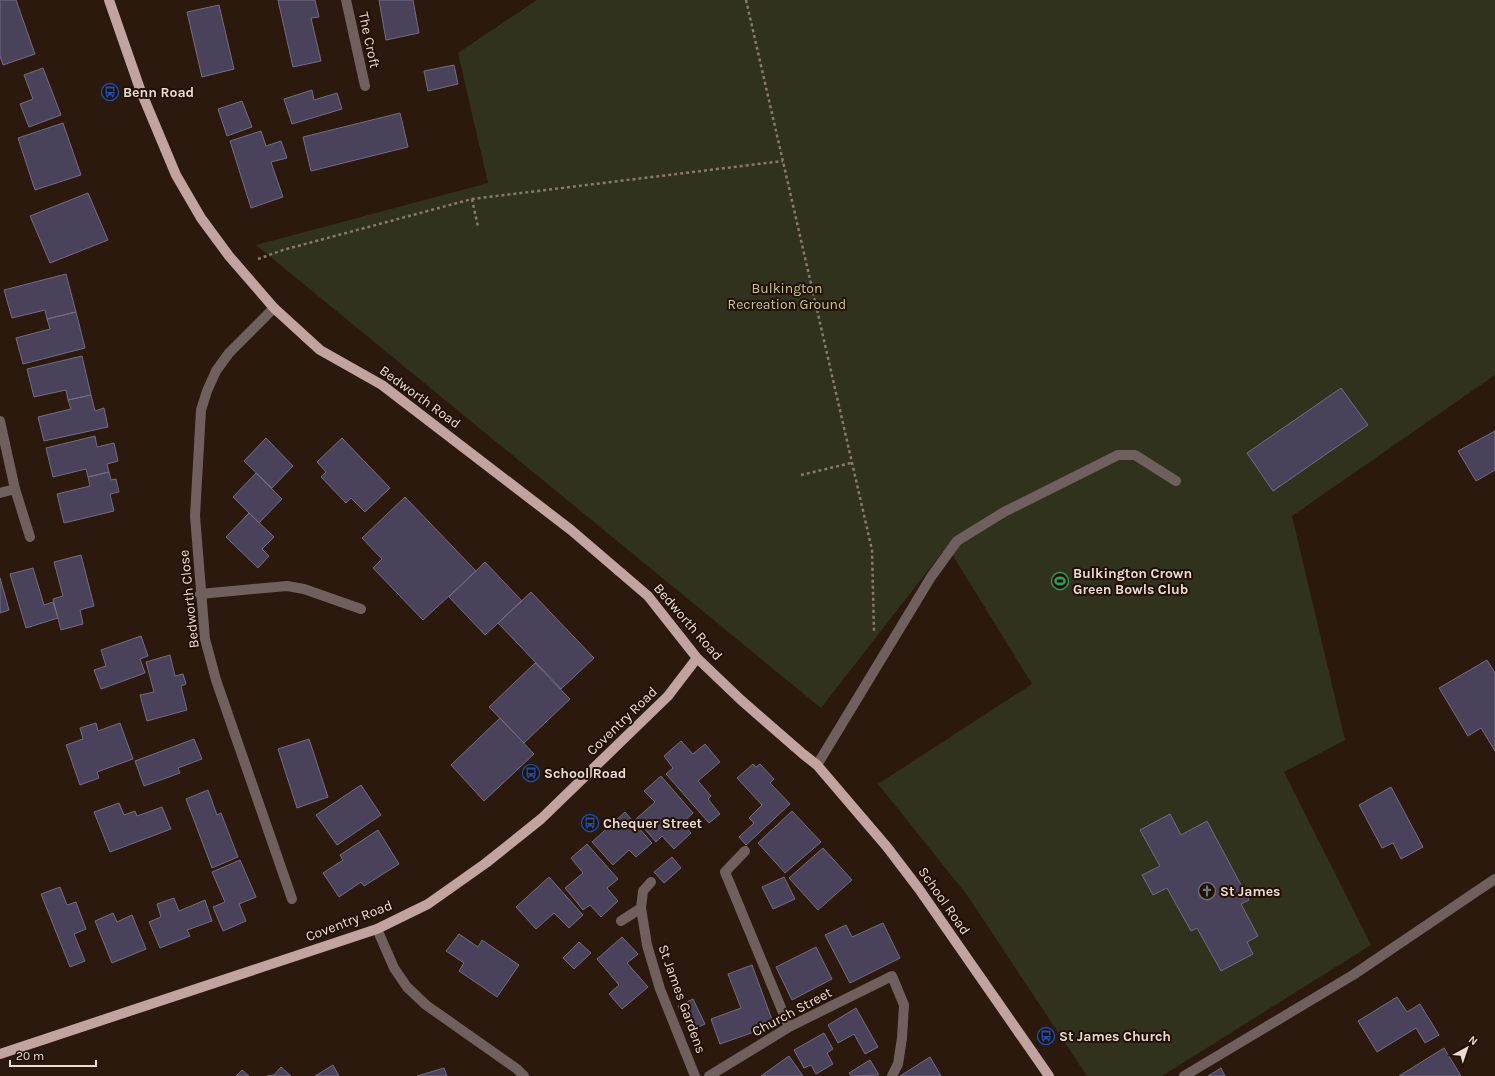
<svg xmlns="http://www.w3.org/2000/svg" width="1495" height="1076" font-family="Karla,sans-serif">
  <rect width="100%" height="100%" fill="#2c190d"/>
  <path fill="#31321d" d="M 537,0 L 1495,0 L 1495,375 L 1292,516 L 1345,740 L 1284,772 L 1371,945 L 1162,1076 L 1087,1076 L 967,895 L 878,784 L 1032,684 L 947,546 L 821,708 L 256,245 L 488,183 L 458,53 Z"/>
  <path fill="#4a425a" stroke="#736c83" d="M 0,0 L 16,0 L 35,54 L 3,65 L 0,56 Z
    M 278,0 L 315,0 L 319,17 L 311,18 L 321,61 L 293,67 Z
    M 379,0 L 413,0 L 419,33 L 386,40 Z
    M 219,5 L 234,69 L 202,77 L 187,12 Z
    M 454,65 L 458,84 L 428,91 L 424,71 Z
    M 43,68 L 61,115 L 29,127 L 20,104 L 33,99 L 24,75 Z
    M 312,90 L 314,100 L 337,93 L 342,109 L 292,124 L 284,99 Z
    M 242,101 L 252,127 L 227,136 L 218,109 Z
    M 400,113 L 408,147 L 311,171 L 303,137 Z
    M 63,123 L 81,175 L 35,190 L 18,138 Z
    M 261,131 L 266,146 L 281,141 L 287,158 L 271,162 L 283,197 L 251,208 L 230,141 Z
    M 88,193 L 108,240 L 50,263 L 30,216 Z
    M 66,274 L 76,312 L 47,319 L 45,310 L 12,318 L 4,290 Z
    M 76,312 L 85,348 L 23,364 L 16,338 L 50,329 L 47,319 Z
    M 82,356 L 91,395 L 68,400 L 66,390 L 34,397 L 27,369 Z
    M 1341,388 L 1368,425 L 1273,491 L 1247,453 Z
    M 91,395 L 95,411 L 104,408 L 108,427 L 44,441 L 38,417 L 71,409 L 68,400 Z
    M 1495,431 L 1495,470 L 1476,481 L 1458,451 Z
    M 95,436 L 97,447 L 114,443 L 118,461 L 107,464 L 109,472 L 88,477 L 86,469 L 53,477 L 46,448 Z
    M 266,438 L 293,466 L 272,488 L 244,461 Z
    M 342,438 L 390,488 L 365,512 L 351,498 L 346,503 L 321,477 L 326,472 L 317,462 Z
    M 109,472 L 111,480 L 116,479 L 119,492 L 110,494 L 114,511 L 64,523 L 57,494 L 90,486 L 88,477 Z
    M 256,473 L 282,499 L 259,523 L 233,497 Z
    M 405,497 L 476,571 L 423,620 L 373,568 L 382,559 L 362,538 Z
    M 249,513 L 274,537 L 262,549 L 269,556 L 258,568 L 226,537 Z
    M 81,555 L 94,606 L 80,610 L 83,624 L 61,630 L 53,599 L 63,596 L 54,562 Z
    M 485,562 L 522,601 L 485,635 L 449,597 Z
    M 33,568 L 44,605 L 53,602 L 58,618 L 26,628 L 10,574 Z
    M 0,578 L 9,610 L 0,613 Z
    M 531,592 L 594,658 L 561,689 L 498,623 Z
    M 141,636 L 148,656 L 140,659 L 145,673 L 101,689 L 94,670 L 106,666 L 101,650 Z
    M 170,655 L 175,676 L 183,674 L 186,684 L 181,686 L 187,710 L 147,721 L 140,695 L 154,692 L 146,662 Z
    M 1487,660 L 1495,673 L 1495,751 L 1481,728 L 1468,736 L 1439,688 Z
    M 535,663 L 570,699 L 524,743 L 489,707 Z
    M 500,718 L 534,754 L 484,801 L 451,765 Z
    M 96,723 L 98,731 L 120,723 L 133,759 L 97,772 L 99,778 L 80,785 L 66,745 L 83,739 L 80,728 Z
    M 194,739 L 202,759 L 178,768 L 180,773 L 144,786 L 135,761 Z
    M 309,739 L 328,797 L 297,808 L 278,749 Z
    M 681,741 L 693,754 L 705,744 L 720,762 L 698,781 L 711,796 L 708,799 L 720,814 L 709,823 L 666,774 L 673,768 L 664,756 Z
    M 753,764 L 756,767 L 760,764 L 774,779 L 770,783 L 790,804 L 746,845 L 739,837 L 754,823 L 749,818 L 762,805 L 737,778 Z
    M 661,776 L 693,813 L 682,823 L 691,833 L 674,849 L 662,836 L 656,842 L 636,819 L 655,802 L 644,791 Z
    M 361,785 L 381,815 L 337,845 L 316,815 Z
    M 1391,787 L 1423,847 L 1401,859 L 1393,843 L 1382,848 L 1359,805 Z
    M 208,790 L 217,815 L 221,813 L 238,857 L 212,868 L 186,799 Z
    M 119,803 L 124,815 L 135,811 L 137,816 L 162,807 L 171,829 L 110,852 L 94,812 Z
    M 792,811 L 821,842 L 785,873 L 758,843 Z
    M 625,812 L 652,843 L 636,857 L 629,850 L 613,865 L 592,842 Z
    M 1170,814 L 1181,835 L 1207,821 L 1249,900 L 1241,904 L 1258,936 L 1247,942 L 1253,954 L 1221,971 L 1197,928 L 1191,931 L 1167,888 L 1153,895 L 1142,875 L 1160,866 L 1140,830 Z
    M 378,830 L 399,864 L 364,886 L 361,882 L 339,897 L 323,873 L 343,860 L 340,855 Z
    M 587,844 L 618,879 L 607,888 L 618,901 L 601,917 L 590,905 L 583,910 L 565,888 L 583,873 L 571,858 Z
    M 823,848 L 852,880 L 818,910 L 789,878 Z
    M 672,857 L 681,868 L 664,883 L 654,872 Z
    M 240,860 L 256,897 L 239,904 L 246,921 L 223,931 L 213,907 L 225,902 L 212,872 Z
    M 549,877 L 583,915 L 569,928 L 554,913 L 536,929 L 516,907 Z
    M 784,877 L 795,899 L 773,909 L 762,887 Z
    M 60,887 L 67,905 L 76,902 L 86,929 L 74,934 L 85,961 L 70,967 L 41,894 Z
    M 174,898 L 179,911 L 205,900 L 212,921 L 187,930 L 190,936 L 160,948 L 149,922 L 161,917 L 157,904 Z
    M 113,913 L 117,922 L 132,915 L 146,949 L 112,963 L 95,921 Z
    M 883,923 L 900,958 L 850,983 L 825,935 L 846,925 L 852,937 Z
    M 459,934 L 478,947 L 482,940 L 519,965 L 497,997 L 459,971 L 464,963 L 446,951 Z
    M 622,937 L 638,954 L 627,963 L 648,987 L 622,1009 L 609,994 L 619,985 L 597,959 Z
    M 579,942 L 591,953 L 574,969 L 563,958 Z
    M 816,947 L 832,979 L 792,1000 L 776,967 Z
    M 752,965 L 774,1025 L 720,1044 L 711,1019 L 741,1008 L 728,974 Z
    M 1397,997 L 1407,1012 L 1420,1004 L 1439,1035 L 1425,1043 L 1416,1028 L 1377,1052 L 1358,1021 Z
    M 693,999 L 705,1024 L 690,1031 L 678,1006 Z
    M 856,1008 L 878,1047 L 865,1054 L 854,1034 L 838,1043 L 828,1025 Z
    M 824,1033 L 833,1049 L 827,1053 L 833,1064 L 816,1074 L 811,1065 L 804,1068 L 794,1050 Z
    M 1444,1048 L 1461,1076 L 1399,1076 Z
    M 789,1056 L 803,1076 L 761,1076 Z
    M 930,1057 L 941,1076 L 900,1076 Z
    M 870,1060 L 879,1075 L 851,1076 L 849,1073 Z
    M 333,1065 L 339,1076 L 315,1076 Z
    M 281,1067 L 291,1076 L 267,1076 L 274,1075 Z
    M 444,1068 L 447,1076 L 417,1076 Z
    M 1221,1068 L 1225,1076 L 1208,1076 Z
    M 242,1070 L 249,1076 L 236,1076 Z"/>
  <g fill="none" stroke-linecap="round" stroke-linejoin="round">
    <path stroke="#89796f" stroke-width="2.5" stroke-dasharray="3 3" stroke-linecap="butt" d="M 746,0 L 872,550 L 874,631
      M 472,199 L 478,227
      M 258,259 L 283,250 L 472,199 L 783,161
      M 801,475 L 851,463"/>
    <path stroke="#6f605e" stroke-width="10" d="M 346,0 L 365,86
      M 274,308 L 229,353 L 216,371 L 207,391 L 201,410 L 195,516 L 205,639 L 216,680 L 292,899
      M 0,421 L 15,489 L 30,537
      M 0,493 L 15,489
      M 200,594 L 287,586 L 304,589 L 361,609
      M 817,765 L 931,577 L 957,541 L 1004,512 L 1118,455 L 1135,455 L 1176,481
      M 745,851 L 725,872 L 789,1027
      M 651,882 L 643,891 L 641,908 L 647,945 L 660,989 L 695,1076
      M 621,921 L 641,908
      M 377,929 L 394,968 L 407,987 L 426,1005 L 517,1069 L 524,1076
      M 709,1076 L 789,1027 L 892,976 L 904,1005 L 902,1038 L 898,1064 L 892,1076
      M 1184,1076 L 1353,975 L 1495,879"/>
    <path stroke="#c1a39f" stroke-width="10" d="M 109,0 L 140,89 L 176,175 L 201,218 L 229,256 L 274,308 L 320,350 L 382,385 L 571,530 L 648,596 L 697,658 L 741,700 L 803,754 L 817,765 L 887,847 L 919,889 L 1049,1076
      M 0,1054 L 377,929 L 428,904 L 486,863 L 541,819 L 668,696 L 697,658"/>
  </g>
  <defs>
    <g id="bus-ring" transform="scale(0.9)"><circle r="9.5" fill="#221005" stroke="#1a4fb4" stroke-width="1.5"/><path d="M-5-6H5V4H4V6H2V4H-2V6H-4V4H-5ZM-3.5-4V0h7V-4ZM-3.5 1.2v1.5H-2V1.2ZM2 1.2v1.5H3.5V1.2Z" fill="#1a4fb4"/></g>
    <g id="stadium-ring" transform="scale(0.9)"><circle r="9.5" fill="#221005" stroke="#2e9e5b" stroke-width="1.5"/><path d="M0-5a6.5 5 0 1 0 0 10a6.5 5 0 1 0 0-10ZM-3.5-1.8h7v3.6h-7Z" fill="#2e9e5b"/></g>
    <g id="church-ring" transform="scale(0.9)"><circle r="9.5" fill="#221005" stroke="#6b7280" stroke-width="1.5"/><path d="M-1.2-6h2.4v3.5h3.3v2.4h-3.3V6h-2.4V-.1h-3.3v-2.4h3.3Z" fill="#6b7280"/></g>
  </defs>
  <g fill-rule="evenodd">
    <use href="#bus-ring" x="110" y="92"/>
    <use href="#stadium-ring" x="1060" y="581"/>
    <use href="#bus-ring" x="531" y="773"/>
    <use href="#bus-ring" x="590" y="823"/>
    <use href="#church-ring" x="1207" y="891"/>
    <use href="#bus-ring" x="1046" y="1036"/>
  </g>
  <g text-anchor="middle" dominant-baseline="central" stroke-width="4" stroke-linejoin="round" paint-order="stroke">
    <g font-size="14" fill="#ebddd5" stroke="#221005">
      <text transform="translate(369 40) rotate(78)">The Croft</text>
      <text transform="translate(420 397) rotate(36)">Bedworth Road</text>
      <text transform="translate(189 599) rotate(-96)">Bedworth Close</text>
      <text transform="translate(688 622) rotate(49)">Bedworth Road</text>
      <text transform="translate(622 721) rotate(-44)">Coventry Road</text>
      <text transform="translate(944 901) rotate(55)">School Road</text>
      <text transform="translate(349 921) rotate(-21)">Coventry Road</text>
      <text transform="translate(682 999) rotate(70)">St James Gardens</text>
      <text transform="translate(792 1012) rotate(-28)">Church Street</text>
    </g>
    <g font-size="14" font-weight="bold" fill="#ebddd5" stroke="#221005" text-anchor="start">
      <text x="123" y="92">Benn Road</text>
      <text x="1073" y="573">Bulkington Crown<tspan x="1073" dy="16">Green Bowls Club</tspan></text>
      <text x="544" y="773">School Road</text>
      <text x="603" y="823">Chequer Street</text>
      <text x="1220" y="891">St James</text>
      <text x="1059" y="1036">St James Church</text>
    </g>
    <g font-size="14" fill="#c5c892" stroke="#221005">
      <text x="787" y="288">Bulkington<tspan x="787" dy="16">Recreation Ground</tspan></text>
    </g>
  </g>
  <g transform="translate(1467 1048) rotate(40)" stroke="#221005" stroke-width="3" paint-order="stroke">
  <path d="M0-3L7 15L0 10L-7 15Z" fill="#ebddd5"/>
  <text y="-6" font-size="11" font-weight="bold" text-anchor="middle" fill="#ebddd5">N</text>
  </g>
  <path d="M10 1060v6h86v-6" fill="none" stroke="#ebddd5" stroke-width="2"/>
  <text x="16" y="1060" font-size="12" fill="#ebddd5" stroke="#221005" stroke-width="3" paint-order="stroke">20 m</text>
</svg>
